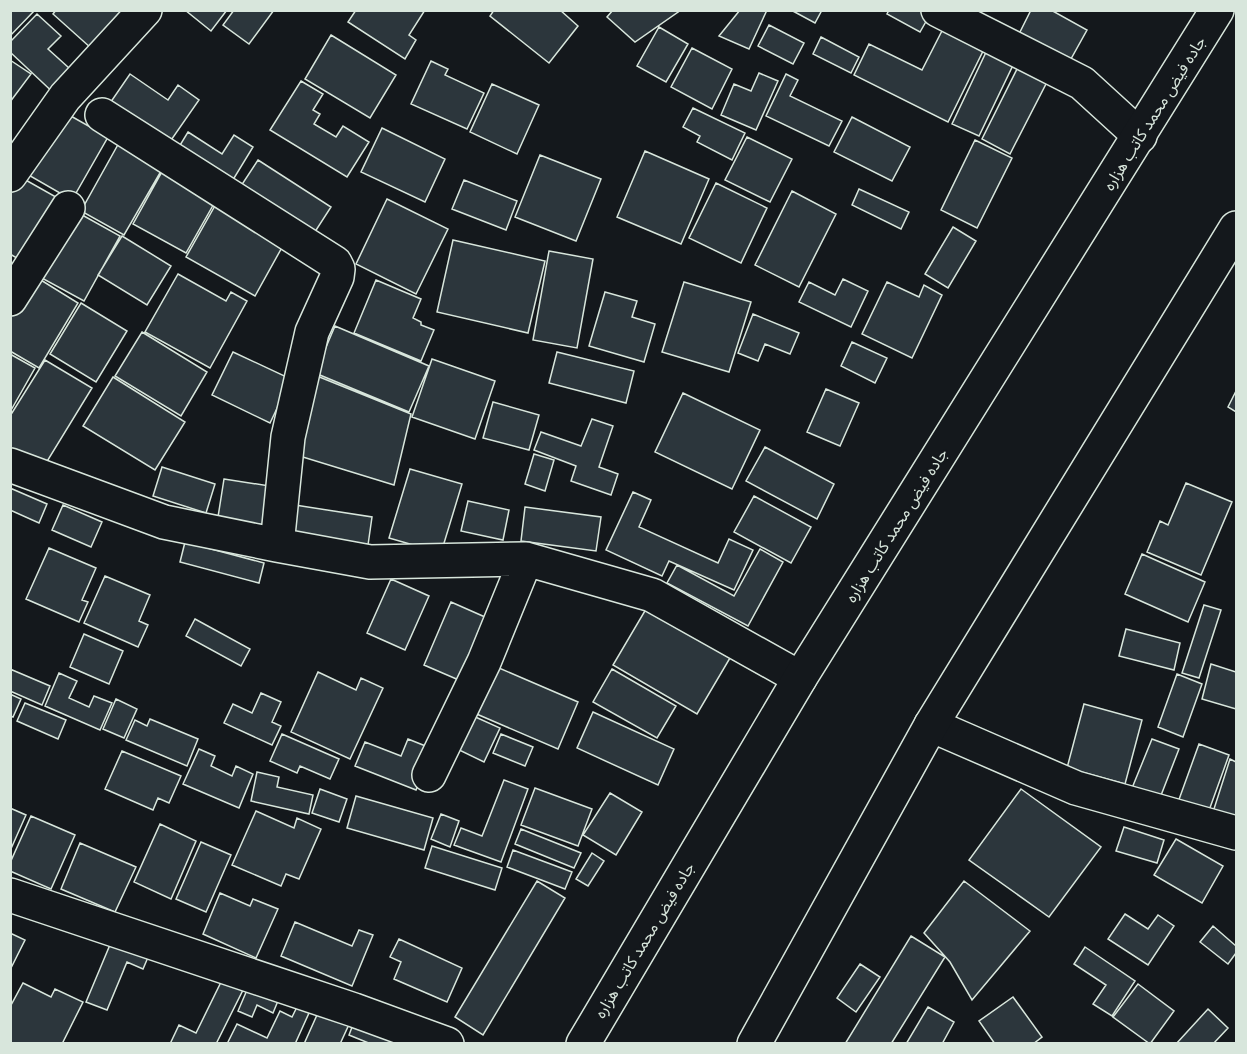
<svg xmlns="http://www.w3.org/2000/svg" width="1247" height="1054" font-family="Ubuntu,'Noto Sans Arabic',sans-serif">
  <rect width="100%" height="100%" fill="#14181c"/>
  <path fill="#2c363c" stroke="#d8e6dc" stroke-width="1.5" d="M 10,10 L 35,10 L 10,36 Z
    M 56,10 L 138,10 L 101,57 L 53,14 Z
    M 185,10 L 227,10 L 211,31 Z
    M 234,10 L 274,10 L 249,44 L 223,25 Z
    M 356,10 L 425,10 L 409,35 L 416,40 L 405,59 L 348,22 Z
    M 494,10 L 560,10 L 578,26 L 549,63 L 490,16 Z
    M 613,10 L 681,10 L 635,42 L 607,17 Z
    M 740,10 L 767,10 L 749,49 L 719,36 Z
    M 791,10 L 822,10 L 815,23 Z
    M 889,10 L 932,11 L 920,32 L 887,14 Z
    M 1031,10 L 1051,10 L 1087,30 L 1067,66 L 1016,40 Z
    M 37,14 L 61,36 L 48,49 L 79,77 L 59,98 L 10,52 L 10,42 Z
    M 946,23 L 987,43 L 948,122 L 854,75 L 869,44 L 922,70 Z
    M 769,25 L 804,43 L 793,64 L 758,46 Z
    M 659,27 L 688,44 L 666,82 L 637,66 Z
    M 331,35 L 396,75 L 370,118 L 305,79 Z
    M 821,37 L 859,57 L 851,73 L 813,54 Z
    M 692,48 L 732,69 L 712,109 L 671,87 Z
    M 988,48 L 1015,61 L 979,136 L 952,124 Z
    M 10,60 L 31,74 L 10,102 Z
    M 431,61 L 448,69 L 445,75 L 484,93 L 467,129 L 411,104 Z
    M 1019,65 L 1048,80 L 1010,154 L 982,139 Z
    M 759,73 L 778,81 L 756,130 L 721,115 L 734,84 L 751,91 Z
    M 130,74 L 168,100 L 178,85 L 199,100 L 167,146 L 108,106 Z
    M 786,74 L 798,80 L 790,96 L 842,121 L 829,146 L 766,116 Z
    M 301,81 L 323,94 L 313,110 L 320,114 L 314,124 L 336,137 L 343,126 L 369,142 L 347,177 L 270,130 Z
    M 492,84 L 539,105 L 517,154 L 470,132 Z
    M 693,108 L 745,133 L 732,160 L 697,142 L 700,136 L 683,127 Z
    M 62,111 L 108,137 L 72,200 L 25,173 Z
    M 852,117 L 910,147 L 892,181 L 834,152 Z
    M 382,128 L 445,159 L 425,202 L 361,172 Z
    M 188,132 L 222,154 L 234,135 L 253,147 L 228,188 L 174,155 Z
    M 747,137 L 792,159 L 770,202 L 725,180 Z
    M 975,140 L 1012,158 L 977,228 L 941,210 Z
    M 120,141 L 164,166 L 124,235 L 81,211 Z
    M 645,151 L 709,179 L 681,244 L 617,217 Z
    M 540,155 L 601,179 L 576,241 L 515,217 Z
    M 258,160 L 331,207 L 311,238 L 237,192 Z
    M 163,170 L 216,200 L 186,253 L 133,224 Z
    M 15,174 L 63,201 L 27,264 L 10,254 L 10,181 Z
    M 464,180 L 517,201 L 506,230 L 452,209 Z
    M 716,183 L 767,208 L 741,263 L 689,238 Z
    M 859,189 L 909,212 L 901,229 L 852,205 Z
    M 792,191 L 836,214 L 799,287 L 755,265 Z
    M 387,199 L 448,229 L 416,294 L 356,264 Z
    M 216,204 L 285,242 L 255,296 L 186,257 Z
    M 75,211 L 120,236 L 84,301 L 38,276 Z
    M 953,227 L 976,241 L 948,288 L 925,274 Z
    M 122,236 L 171,266 L 147,305 L 98,275 Z
    M 453,240 L 545,261 L 528,333 L 437,312 Z
    M 549,251 L 593,259 L 577,348 L 533,340 Z
    M 178,274 L 226,301 L 231,292 L 247,301 L 210,368 L 145,332 Z
    M 36,277 L 78,303 L 39,368 L 10,351 L 10,318 Z
    M 843,279 L 868,291 L 851,327 L 799,302 L 809,282 L 835,295 Z
    M 376,280 L 421,299 L 413,318 L 421,322 L 421,325 L 434,330 L 421,361 L 354,333 Z
    M 684,282 L 751,302 L 729,372 L 662,352 Z
    M 887,282 L 919,297 L 924,285 L 942,295 L 912,358 L 862,334 Z
    M 605,292 L 637,301 L 632,317 L 655,324 L 644,362 L 589,346 Z
    M 81,303 L 127,331 L 96,382 L 50,354 Z
    M 753,314 L 799,333 L 790,354 L 765,344 L 758,361 L 738,353 Z
    M 335,326 L 429,366 L 409,412 L 315,373 Z
    M 142,332 L 207,372 L 181,416 L 115,376 Z
    M 852,342 L 887,358 L 875,383 L 841,366 Z
    M 233,352 L 291,379 L 270,423 L 212,395 Z
    M 557,352 L 634,371 L 626,403 L 549,383 Z
    M 10,354 L 35,368 L 10,412 Z
    M 432,359 L 495,381 L 475,439 L 412,417 Z
    M 45,360 L 92,388 L 43,468 L 10,448 L 10,416 Z
    M 317,376 L 411,414 L 394,485 L 293,454 Z
    M 113,377 L 185,422 L 155,470 L 83,426 Z
    M 826,389 L 859,403 L 840,446 L 807,432 Z
    M 1236,391 L 1236,412 L 1228,407 Z
    M 683,393 L 760,430 L 732,489 L 655,452 Z
    M 493,402 L 539,415 L 529,450 L 483,438 Z
    M 592,419 L 613,426 L 599,467 L 618,474 L 611,495 L 571,481 L 576,466 L 534,450 L 541,432 L 581,446 Z
    M 765,447 L 834,484 L 817,519 L 746,481 Z
    M 534,454 L 554,460 L 545,491 L 525,484 Z
    M 162,467 L 215,484 L 206,513 L 153,496 Z
    M 410,469 L 462,484 L 441,553 L 389,538 Z
    M 224,479 L 276,487 L 269,526 L 218,517 Z
    M 1186,483 L 1232,502 L 1201,575 L 1147,552 L 1160,521 L 1168,525 Z
    M 10,488 L 47,504 L 39,523 L 10,510 Z
    M 633,492 L 651,500 L 639,527 L 718,563 L 729,539 L 753,550 L 734,590 L 669,561 L 662,576 L 606,550 Z
    M 754,496 L 811,527 L 791,563 L 734,532 Z
    M 468,501 L 509,510 L 503,540 L 461,531 Z
    M 63,505 L 102,522 L 91,547 L 52,530 Z
    M 295,505 L 372,517 L 368,545 L 290,532 Z
    M 525,507 L 601,517 L 596,551 L 521,541 Z
    M 185,542 L 264,563 L 259,583 L 180,562 Z
    M 49,548 L 96,568 L 82,600 L 88,602 L 79,622 L 26,599 Z
    M 760,549 L 783,562 L 748,626 L 667,583 L 677,565 L 734,596 Z
    M 1142,554 L 1205,582 L 1188,622 L 1125,594 Z
    M 105,576 L 150,595 L 139,621 L 148,625 L 138,647 L 84,623 Z
    M 391,579 L 429,596 L 405,650 L 367,633 Z
    M 451,602 L 494,621 L 468,684 L 424,665 Z
    M 1204,605 L 1221,610 L 1199,678 L 1182,673 Z
    M 646,609 L 730,658 L 697,714 L 613,665 Z
    M 195,619 L 250,649 L 241,666 L 186,636 Z
    M 1126,629 L 1180,643 L 1174,670 L 1119,656 Z
    M 84,634 L 123,651 L 109,684 L 70,667 Z
    M 1211,664 L 1236,672 L 1236,709 L 1202,699 Z
    M 492,665 L 578,702 L 558,749 L 472,712 Z
    M 10,669 L 50,686 L 42,705 L 10,691 Z
    M 612,669 L 676,706 L 657,738 L 593,702 Z
    M 318,672 L 356,690 L 361,678 L 383,688 L 350,759 L 291,732 Z
    M 59,673 L 77,681 L 69,698 L 89,707 L 94,696 L 112,703 L 100,730 L 45,706 Z
    M 1177,674 L 1202,684 L 1183,737 L 1158,727 Z
    M 261,693 L 281,702 L 272,722 L 281,726 L 272,745 L 224,723 L 233,704 L 252,713 Z
    M 10,694 L 21,699 L 13,717 L 10,716 Z
    M 116,699 L 137,709 L 124,738 L 103,729 Z
    M 25,703 L 66,720 L 58,739 L 17,721 Z
    M 1084,704 L 1142,720 L 1125,784 L 1067,768 Z
    M 593,712 L 674,749 L 658,785 L 577,748 Z
    M 471,715 L 500,728 L 484,762 L 455,748 Z
    M 150,719 L 198,739 L 187,766 L 126,740 L 135,720 L 147,726 Z
    M 282,734 L 339,759 L 330,779 L 300,766 L 297,773 L 270,761 Z
    M 501,734 L 533,747 L 525,766 L 493,753 Z
    M 408,739 L 433,749 L 416,790 L 355,766 L 365,742 L 401,756 Z
    M 1152,739 L 1179,749 L 1158,803 L 1130,793 Z
    M 1199,744 L 1229,755 L 1207,816 L 1177,805 Z
    M 199,749 L 215,756 L 211,766 L 232,776 L 236,766 L 253,774 L 239,808 L 183,784 Z
    M 122,751 L 181,776 L 169,803 L 158,798 L 153,810 L 105,789 Z
    M 1230,759 L 1236,762 L 1236,820 L 1213,812 Z
    M 257,772 L 279,777 L 277,787 L 313,795 L 309,814 L 251,801 Z
    M 504,780 L 528,789 L 501,862 L 454,845 L 461,828 L 482,836 Z
    M 535,788 L 592,809 L 578,846 L 521,825 Z
    M 320,789 L 347,799 L 339,822 L 312,813 Z
    M 1021,789 L 1101,847 L 1049,917 L 969,860 Z
    M 610,793 L 642,812 L 616,855 L 583,835 Z
    M 356,796 L 433,818 L 424,850 L 347,828 Z
    M 10,808 L 26,815 L 10,851 Z
    M 256,811 L 294,828 L 297,818 L 321,829 L 299,879 L 286,874 L 281,886 L 232,865 Z
    M 441,814 L 459,821 L 450,847 L 431,839 Z
    M 31,816 L 75,835 L 51,889 L 10,871 L 10,863 Z
    M 160,824 L 196,841 L 171,899 L 134,882 Z
    M 1124,827 L 1164,840 L 1157,863 L 1116,851 Z
    M 521,829 L 581,853 L 574,868 L 515,844 Z
    M 1176,839 L 1223,866 L 1202,903 L 1154,875 Z
    M 201,842 L 231,855 L 206,912 L 176,899 Z
    M 80,843 L 136,867 L 115,912 L 61,889 Z
    M 432,846 L 502,868 L 495,890 L 425,868 Z
    M 513,850 L 572,872 L 565,889 L 507,867 Z
    M 592,853 L 604,861 L 588,886 L 576,879 Z
    M 537,881 L 565,898 L 483,1035 L 455,1017 Z
    M 964,881 L 1030,931 L 972,1000 L 950,962 L 924,933 Z
    M 220,893 L 250,906 L 253,899 L 278,909 L 256,958 L 203,934 Z
    M 1125,914 L 1148,929 L 1158,915 L 1174,926 L 1148,965 L 1108,939 Z
    M 295,922 L 352,946 L 359,930 L 373,935 L 352,986 L 281,956 Z
    M 1213,926 L 1236,946 L 1236,953 L 1228,964 L 1200,942 Z
    M 10,933 L 25,940 L 10,970 Z
    M 911,936 L 945,957 L 891,1044 L 845,1044 Z
    M 399,939 L 462,968 L 447,1002 L 394,979 L 401,962 L 390,957 Z
    M 112,940 L 149,955 L 143,969 L 127,962 L 107,1010 L 86,1002 Z
    M 1085,947 L 1135,981 L 1112,1016 L 1093,1004 L 1106,985 L 1074,964 Z
    M 860,964 L 880,977 L 856,1012 L 837,998 Z
    M 224,976 L 245,986 L 216,1044 L 170,1044 L 179,1025 L 196,1033 Z
    M 23,983 L 51,997 L 55,989 L 83,1002 L 62,1044 L 10,1044 L 10,1007 Z
    M 250,983 L 280,996 L 273,1013 L 257,1005 L 252,1017 L 238,1011 Z
    M 1138,984 L 1174,1011 L 1150,1044 L 1113,1017 Z
    M 1013,997 L 1042,1037 L 1033,1044 L 995,1044 L 979,1021 Z
    M 321,1006 L 351,1020 L 340,1044 L 304,1044 Z
    M 297,1007 L 309,1013 L 295,1044 L 227,1044 L 237,1024 L 267,1038 L 280,1011 L 292,1017 Z
    M 928,1007 L 954,1022 L 942,1044 L 906,1044 Z
    M 1208,1009 L 1228,1028 L 1213,1044 L 1176,1044 Z
    M 357,1014 L 421,1044 L 371,1044 L 349,1035 Z"/>
  <g fill="none" stroke-linecap="round" stroke-linejoin="round">
    <g stroke="#d8e6dc" stroke-width="36">
      <path id="minor" d="M 938,10 L 1082,83 L 1140,136
        M 102,115 L 335,263 L 338,269 L 337,277 L 312,332 L 288,437 L 277,545
        M 10,175 L 65,97 L 145,10
        M 10,299 L 68,208
        M 10,465 L 164,522 L 277,545 L 370,562 L 526,559 L 652,595 L 800,678
        M 931,725 L 1076,788 L 1236,833
        M 429,775 L 484,662 L 526,559
        M 10,895 L 354,1010 L 447,1044"/>
    </g>
    <g stroke="#d8e6dc" stroke-width="36">
      <path id="major" d="M 583,1044 L 800,678 L 1217,10
        M 754,1044 L 931,725 L 1236,228"/>
    </g>
    <use href="#minor" stroke="#14181c" stroke-width="33"/>
    <use href="#major" stroke="#14181c" stroke-width="33"/>
  </g>
  <g text-anchor="middle" dominant-baseline="central" stroke-width="4.5" stroke-linejoin="round" paint-order="stroke">
    <g font-size="16" fill="#d8e6dc" stroke="#14181c">
      <text transform="translate(1154 113) rotate(-58)">جاده فیض محمد کاتب هزاره</text>
      <text transform="translate(896 525) rotate(-58)">جاده فیض محمد کاتب هزاره</text>
      <text transform="translate(644 940) rotate(-59)">جاده فیض محمد کاتب هزاره</text>
    </g>
  </g>
  <rect width="1247" height="1054" fill="none" stroke="#d8e6dc" stroke-width="24"/>
</svg>
